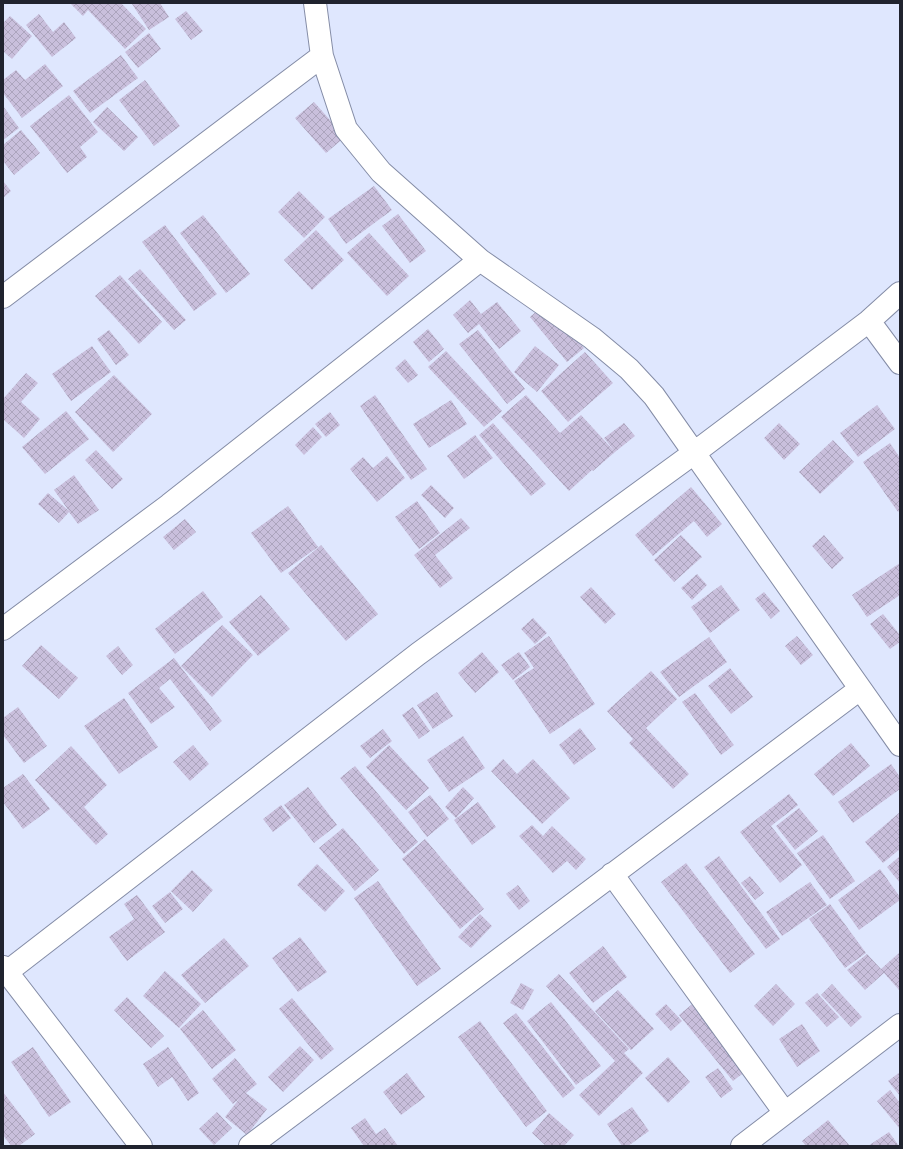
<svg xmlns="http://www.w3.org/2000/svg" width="903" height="1149" font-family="Cabin,sans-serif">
  <defs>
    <pattern id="building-cross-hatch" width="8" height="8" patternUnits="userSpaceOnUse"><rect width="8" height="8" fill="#c9bfdc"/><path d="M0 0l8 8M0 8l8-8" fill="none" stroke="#aca4bd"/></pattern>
  </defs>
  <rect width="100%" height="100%" fill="#dfe7fe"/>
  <path fill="url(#building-cross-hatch)" d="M 70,3 L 121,3 L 146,29 L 125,49 L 88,10 L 83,16 Z
    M 133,3 L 160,3 L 169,17 L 149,30 L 132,4 Z
    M 186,11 L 203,31 L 191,40 L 175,19 Z
    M 39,14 L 53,32 L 64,22 L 76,38 L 52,57 L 26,25 Z
    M 10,16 L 32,36 L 12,59 L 3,51 L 3,23 Z
    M 149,33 L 161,49 L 138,68 L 125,52 Z
    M 121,55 L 138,78 L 90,113 L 73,91 Z
    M 45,64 L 63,86 L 22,118 L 3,93 L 3,80 L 16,70 L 25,80 Z
    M 145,80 L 180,126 L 154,146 L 119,100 Z
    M 69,95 L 98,132 L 80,147 L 87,157 L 67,173 L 30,126 Z
    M 314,102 L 345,137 L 326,153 L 295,118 Z
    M 3,106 L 19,128 L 3,140 Z
    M 107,107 L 138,137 L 124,151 L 93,122 Z
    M 21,130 L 40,153 L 14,175 L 3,161 L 3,145 Z
    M 3,181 L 11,191 L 3,198 Z
    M 374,186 L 392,210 L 346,244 L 328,219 Z
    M 299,191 L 325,217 L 304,238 L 278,212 Z
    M 398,214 L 426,251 L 410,263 L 382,226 Z
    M 203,215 L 250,274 L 226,293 L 180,233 Z
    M 165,225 L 217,294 L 194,311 L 142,242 Z
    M 316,230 L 344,260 L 312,290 L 284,260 Z
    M 369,233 L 409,276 L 387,296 L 347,253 Z
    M 140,269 L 186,320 L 174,330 L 128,279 Z
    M 120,275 L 162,322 L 139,344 L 95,296 Z
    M 470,300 L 481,314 L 497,302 L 521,331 L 499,349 L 479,324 L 468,333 L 453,315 Z
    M 546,303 L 584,348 L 567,362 L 530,317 Z
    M 428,329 L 444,349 L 429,362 L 413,342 Z
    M 109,330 L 129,355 L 116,365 L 97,339 Z
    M 478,330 L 525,389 L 507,404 L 459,344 Z
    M 92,346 L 111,372 L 71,401 L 52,374 Z
    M 535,346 L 559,365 L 537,392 L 514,372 Z
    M 446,351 L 502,411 L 484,427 L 428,367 Z
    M 585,352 L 613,383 L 568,422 L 541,391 Z
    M 405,359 L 418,375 L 408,383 L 395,368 Z
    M 26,373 L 38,383 L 21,402 L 40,419 L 24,438 L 3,419 L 3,399 Z
    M 114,375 L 152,414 L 113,452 L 75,412 Z
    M 375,395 L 427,469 L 411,480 L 360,406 Z
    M 526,395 L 560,433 L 581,415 L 615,452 L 593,471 L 592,470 L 569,491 L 501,417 Z
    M 451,400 L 467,424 L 429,448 L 413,424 Z
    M 877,405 L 895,429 L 858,457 L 840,433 Z
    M 66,411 L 89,439 L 45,474 L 22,447 Z
    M 330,412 L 340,425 L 326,437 L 315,424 Z
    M 493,423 L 546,484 L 531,496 L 479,435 Z
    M 624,423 L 635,436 L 615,452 L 604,438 Z
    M 779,423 L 800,444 L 784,460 L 764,438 Z
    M 313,427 L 322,437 L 304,455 L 295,445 Z
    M 475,435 L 493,458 L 464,479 L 447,456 Z
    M 833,440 L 854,462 L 820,494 L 799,472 Z
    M 890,443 L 900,458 L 900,510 L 898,512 L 863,462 Z
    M 96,450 L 123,479 L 112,489 L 85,460 Z
    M 387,456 L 405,478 L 377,502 L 350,469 L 363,457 L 373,468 Z
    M 74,475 L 99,510 L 78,524 L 69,512 L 59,523 L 38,504 L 48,493 L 69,511 L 54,490 Z
    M 431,485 L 454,508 L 445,518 L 421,495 Z
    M 691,487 L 722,524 L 707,537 L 694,521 L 653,556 L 635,535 Z
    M 417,501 L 440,533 L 419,549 L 395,517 Z
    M 288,506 L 318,547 L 281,573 L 251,533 Z
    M 461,518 L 470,528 L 435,555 L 453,578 L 440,588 L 414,555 Z
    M 185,519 L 196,532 L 174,550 L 163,537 Z
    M 681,535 L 702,557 L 674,582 L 654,560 Z
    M 824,535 L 844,558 L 832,569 L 812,546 Z
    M 321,545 L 378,614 L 346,641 L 288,573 Z
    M 900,563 L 900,595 L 867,617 L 852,595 Z
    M 697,574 L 707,585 L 692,600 L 681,588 Z
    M 721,585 L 740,610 L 710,633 L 691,607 Z
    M 591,587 L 616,614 L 605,624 L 580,597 Z
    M 203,591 L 223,617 L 175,654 L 155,629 Z
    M 764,592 L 780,611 L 771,619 L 755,599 Z
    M 261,595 L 290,629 L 258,656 L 229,622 Z
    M 883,614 L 900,635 L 900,642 L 890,649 L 870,624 Z
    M 533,618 L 547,633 L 535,644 L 521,629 Z
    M 222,625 L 253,655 L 212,697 L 181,666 Z
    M 549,636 L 595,704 L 550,734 L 514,681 L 534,668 L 524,653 Z
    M 797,636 L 813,655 L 801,665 L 785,646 Z
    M 709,637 L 727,662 L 679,697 L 660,672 Z
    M 41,645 L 78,678 L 59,699 L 22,666 Z
    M 118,646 L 133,665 L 122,675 L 106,656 Z
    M 482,652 L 499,672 L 475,693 L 458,673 Z
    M 519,652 L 530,667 L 513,680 L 501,665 Z
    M 174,658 L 222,721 L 210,731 L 170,679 L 159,688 L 175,707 L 151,724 L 128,693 Z
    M 730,668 L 753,697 L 731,714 L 708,686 Z
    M 651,671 L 677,699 L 646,728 L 689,774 L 673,789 L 629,743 L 633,739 L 607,711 Z
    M 437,692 L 453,716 L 433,729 L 417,705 Z
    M 695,693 L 734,745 L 721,755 L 682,702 Z
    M 124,698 L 158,747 L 119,774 L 84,726 Z
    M 18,707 L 47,746 L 24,763 L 3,735 L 3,718 Z
    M 413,707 L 430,731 L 419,739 L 402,715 Z
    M 580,728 L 596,749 L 574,765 L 559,745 Z
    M 383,729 L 392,741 L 370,758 L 360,746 Z
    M 463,736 L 485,768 L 449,792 L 427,760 Z
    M 851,743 L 870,766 L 833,796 L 814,774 Z
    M 193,745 L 209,764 L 190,781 L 173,762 Z
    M 389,745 L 429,788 L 406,810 L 366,767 Z
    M 71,746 L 107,785 L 84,807 L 108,834 L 96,845 L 35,780 Z
    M 503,759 L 517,774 L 533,759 L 570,798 L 542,824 L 491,771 Z
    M 891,764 L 900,777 L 900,789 L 853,823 L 838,802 Z
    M 355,766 L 418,842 L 404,854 L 340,778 Z
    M 23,774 L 50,809 L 23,829 L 3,802 L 3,788 Z
    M 308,787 L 337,825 L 314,843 L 284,805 Z
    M 463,787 L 474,798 L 456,818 L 445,807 Z
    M 789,794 L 798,805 L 771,826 L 802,865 L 780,883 L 740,832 Z
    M 430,795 L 449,819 L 427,837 L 408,812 Z
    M 478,802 L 496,827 L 472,845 L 454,820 Z
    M 281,805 L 291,818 L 273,832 L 263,819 Z
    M 799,808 L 818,831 L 795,850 L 776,826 Z
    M 900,812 L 900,849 L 883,863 L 865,842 Z
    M 532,825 L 543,836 L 552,826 L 586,859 L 576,870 L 567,861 L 553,873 L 519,836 Z
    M 343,828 L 379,870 L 355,891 L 319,848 Z
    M 823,835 L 855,881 L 830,899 L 797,853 Z
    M 425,839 L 484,909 L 460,929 L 402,859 Z
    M 719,856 L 780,939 L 766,949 L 704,867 Z
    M 900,856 L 900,883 L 887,867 Z
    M 686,863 L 755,954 L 730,973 L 661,882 Z
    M 317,864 L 345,891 L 325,912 L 297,885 Z
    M 880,869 L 900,897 L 900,900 L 859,930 L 838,900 Z
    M 192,870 L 213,890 L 193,912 L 171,891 Z
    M 750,876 L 764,893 L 755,900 L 741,883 Z
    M 378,881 L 441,969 L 417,986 L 354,898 Z
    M 810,882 L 827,905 L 782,936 L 766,912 Z
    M 518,885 L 530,901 L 519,910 L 506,894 Z
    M 170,892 L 183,909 L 165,923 L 152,906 Z
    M 137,895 L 165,932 L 127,961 L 109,937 L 134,919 L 124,904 Z
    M 830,904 L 866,953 L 845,968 L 809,919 Z
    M 480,914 L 492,926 L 471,948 L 458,937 Z
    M 300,937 L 327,972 L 298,992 L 272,958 Z
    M 224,938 L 249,966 L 205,1003 L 181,975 Z
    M 603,946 L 627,977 L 593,1003 L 569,973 Z
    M 900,952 L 900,991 L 884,973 L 865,990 L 847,970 L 867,954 L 881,969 Z
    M 165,971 L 201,1004 L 179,1028 L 143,996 Z
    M 559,974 L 629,1049 L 624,1053 L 643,1073 L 599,1116 L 579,1095 L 615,1061 L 546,986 Z
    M 521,983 L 534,990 L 523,1010 L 510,1003 Z
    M 776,984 L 795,1004 L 773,1026 L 754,1006 Z
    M 832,984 L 862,1017 L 851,1027 L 821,995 Z
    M 618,990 L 654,1029 L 631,1050 L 595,1011 Z
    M 817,993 L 839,1017 L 827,1027 L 805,1003 Z
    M 127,997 L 164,1036 L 151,1048 L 114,1010 Z
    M 292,998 L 334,1049 L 321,1060 L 279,1009 Z
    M 696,1001 L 751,1067 L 733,1081 L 679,1015 Z
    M 551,1002 L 601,1066 L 576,1085 L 527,1021 Z
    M 666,1004 L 682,1021 L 671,1031 L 655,1014 Z
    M 203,1010 L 236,1050 L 212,1069 L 180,1029 Z
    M 516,1013 L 575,1088 L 563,1098 L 503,1023 Z
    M 480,1021 L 547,1111 L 526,1127 L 458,1037 Z
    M 802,1024 L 820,1051 L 797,1067 L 779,1039 Z
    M 300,1046 L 314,1060 L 283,1092 L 268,1077 Z
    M 33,1047 L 71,1102 L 49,1117 L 11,1062 Z
    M 168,1047 L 199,1093 L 188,1101 L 172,1077 L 158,1087 L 143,1064 Z
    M 668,1057 L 690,1082 L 668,1103 L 645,1078 Z
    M 235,1058 L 257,1084 L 246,1093 L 267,1109 L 247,1135 L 225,1117 L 239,1099 L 233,1104 L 212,1079 Z
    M 718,1068 L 733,1089 L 721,1098 L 705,1077 Z
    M 900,1072 L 900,1096 L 888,1081 Z
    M 407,1073 L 425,1097 L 401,1115 L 383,1092 Z
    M 890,1090 L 900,1103 L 900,1129 L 877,1101 Z
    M 3,1092 L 35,1134 L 19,1146 L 11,1146 L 3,1135 Z
    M 632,1107 L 649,1131 L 628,1146 L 622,1146 L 607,1124 Z
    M 217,1112 L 232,1128 L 214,1145 L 199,1129 Z
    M 549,1113 L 574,1135 L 564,1146 L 546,1146 L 532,1133 Z
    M 365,1118 L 376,1134 L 385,1128 L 398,1146 L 364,1146 L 351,1128 Z
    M 828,1120 L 850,1146 L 806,1146 L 802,1141 Z
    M 889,1132 L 899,1146 L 868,1146 Z"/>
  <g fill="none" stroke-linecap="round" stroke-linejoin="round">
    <g stroke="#848ca6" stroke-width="24">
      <path id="minor" d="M 315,3 L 322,56 L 346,129 L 381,172 L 480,260 L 592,338 L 629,369 L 654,396 L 900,745
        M 3,297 L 322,56
        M 869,321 L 900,363
        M 3,629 L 169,505 L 480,260
        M 612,874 L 785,1113
        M 3,967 L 141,1146
        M 3,975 L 418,654 L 694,453 L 869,321 L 900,293
        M 250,1146 L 860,689
        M 742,1146 L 900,1025"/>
    </g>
    <use href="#minor" stroke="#fff" stroke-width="22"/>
  </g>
  <rect width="903" height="1149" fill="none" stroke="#20232e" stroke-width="8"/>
</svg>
